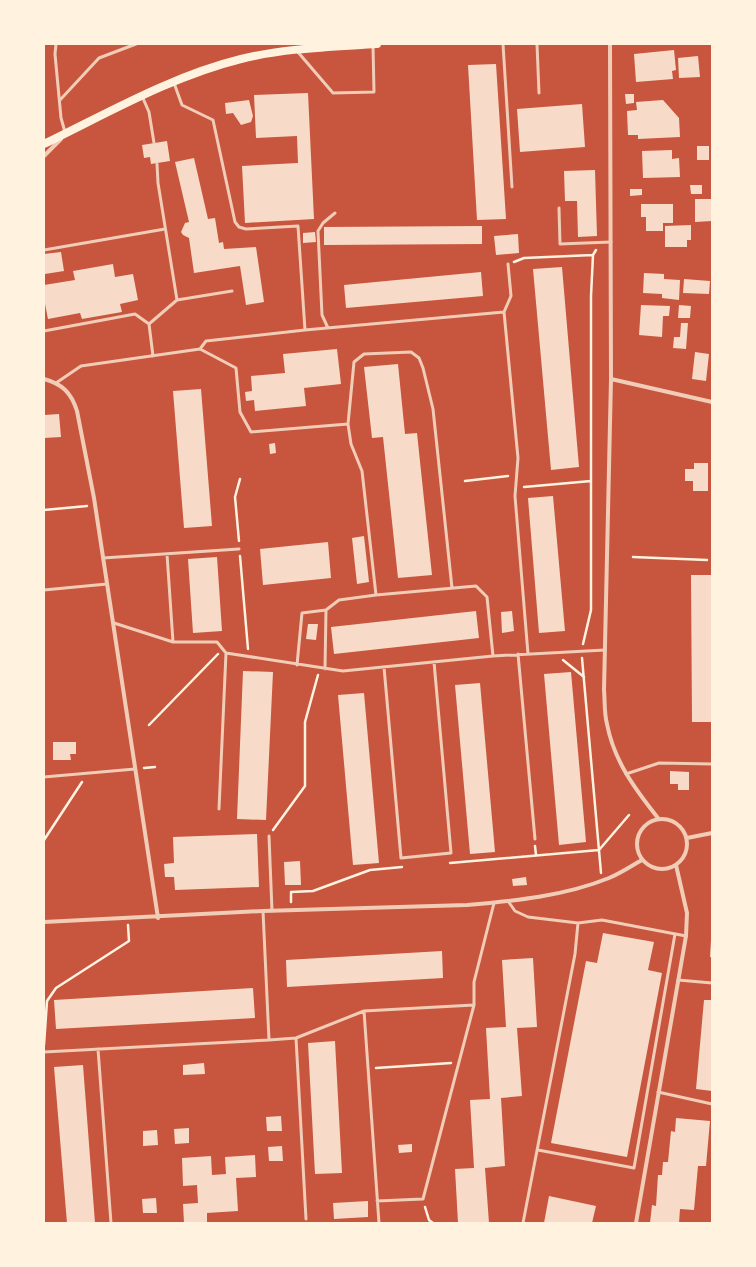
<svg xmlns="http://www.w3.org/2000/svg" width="756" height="1267" font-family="Roboto,sans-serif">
  <rect width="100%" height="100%" fill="#c8553d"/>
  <path fill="#f7dbc8" d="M 674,50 L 676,70 L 672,71 L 673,79 L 636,82 L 634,54 Z
    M 698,56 L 700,77 L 679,78 L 678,58 Z
    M 496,64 L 506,219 L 477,220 L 468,65 Z
    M 308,93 L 314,219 L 245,223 L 242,166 L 298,163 L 297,136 L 256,138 L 254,95 Z
    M 625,94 L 634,94 L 634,103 L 626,104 Z
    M 249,100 L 253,116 L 251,122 L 241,125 L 233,113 L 226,114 L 225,103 Z
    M 663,100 L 679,118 L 680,137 L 638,139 L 638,135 L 628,135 L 627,111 L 637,110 L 636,102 Z
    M 582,104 L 585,147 L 520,152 L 517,109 Z
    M 167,141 L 170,161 L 151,164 L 150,157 L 144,158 L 142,145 Z
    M 697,146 L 709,146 L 709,160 L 697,160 Z
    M 672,150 L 672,159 L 679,158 L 680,177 L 643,178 L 642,151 Z
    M 194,158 L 208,219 L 215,218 L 219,243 L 223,242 L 224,249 L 256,247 L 264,302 L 246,305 L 240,266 L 194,273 L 189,238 L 183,235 L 181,232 L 185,223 L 189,222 L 175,162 Z
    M 595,170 L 597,236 L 578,237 L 577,201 L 565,201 L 564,171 Z
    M 690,185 L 702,185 L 702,194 L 691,194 Z
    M 630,189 L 642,189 L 642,195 L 630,196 Z
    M 695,199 L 712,199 L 712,221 L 695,222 Z
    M 641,204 L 673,204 L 673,223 L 663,223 L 663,231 L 646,231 L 646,217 L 641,217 Z
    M 691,225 L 691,240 L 687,240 L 687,247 L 665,247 L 665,226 Z
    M 482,226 L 482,244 L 324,245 L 324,227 Z
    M 315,232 L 316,242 L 303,243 L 303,233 Z
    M 518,234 L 519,253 L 496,255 L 494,236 Z
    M 61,252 L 64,271 L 45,274 L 44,254 Z
    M 113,264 L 115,277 L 133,274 L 138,300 L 120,304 L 122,312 L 82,319 L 80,313 L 48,319 L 44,299 L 44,285 L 75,280 L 73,271 Z
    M 562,267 L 579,467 L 551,470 L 533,269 Z
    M 481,272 L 483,296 L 346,308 L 344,285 Z
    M 644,273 L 664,274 L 664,279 L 680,280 L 679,300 L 662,298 L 662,294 L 643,293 Z
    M 684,279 L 710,281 L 709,294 L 683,293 Z
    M 641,305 L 670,306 L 669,316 L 663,316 L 662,337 L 639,335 Z
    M 679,305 L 691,306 L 690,318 L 678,318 Z
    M 681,323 L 688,323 L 686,349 L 673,348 L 674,337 L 680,337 Z
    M 337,349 L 341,384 L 304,388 L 306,406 L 255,411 L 254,400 L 246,401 L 245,392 L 252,391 L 251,376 L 285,373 L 283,354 Z
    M 695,352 L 709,354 L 706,381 L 692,379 Z
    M 398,364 L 405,434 L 417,433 L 432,575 L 398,578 L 383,437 L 372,438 L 364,367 Z
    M 201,389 L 212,526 L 184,528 L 173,391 Z
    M 59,414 L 61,437 L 44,438 L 44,415 Z
    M 275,443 L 276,453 L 270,454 L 269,444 Z
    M 694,463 L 708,463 L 708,491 L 693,491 L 693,481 L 685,481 L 685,469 L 694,469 Z
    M 553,496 L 565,631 L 539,633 L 528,498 Z
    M 364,536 L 369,582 L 357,584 L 352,538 Z
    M 328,542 L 331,578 L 263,585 L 260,549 Z
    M 217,557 L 222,631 L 193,633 L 188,559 Z
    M 691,575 L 712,575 L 712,722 L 692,722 Z
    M 476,611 L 479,638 L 334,654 L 331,627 Z
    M 512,611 L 514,631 L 502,633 L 501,612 Z
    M 308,624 L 318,624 L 316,640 L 306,639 Z
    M 243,671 L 273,672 L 266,820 L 237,819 Z
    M 571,672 L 586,842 L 559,845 L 544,674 Z
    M 480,683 L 495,852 L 470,854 L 455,685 Z
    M 364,693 L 379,863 L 353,865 L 338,695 Z
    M 53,742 L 76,742 L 76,754 L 70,754 L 71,760 L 53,760 Z
    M 670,771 L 689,772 L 689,790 L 678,790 L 678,784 L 670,784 Z
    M 257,834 L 259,887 L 175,890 L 174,877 L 165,877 L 164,864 L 174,863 L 173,837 Z
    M 300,861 L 301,885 L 285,885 L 284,862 Z
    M 526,877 L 527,885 L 513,886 L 512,879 Z
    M 603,933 L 654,942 L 648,970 L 662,973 L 627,1157 L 551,1143 L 586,961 L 597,963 Z
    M 711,940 L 712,940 L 712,957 L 710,957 Z
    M 442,951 L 443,978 L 287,987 L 286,960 Z
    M 533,958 L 537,1027 L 517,1028 L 522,1096 L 501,1098 L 505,1166 L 485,1168 L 489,1223 L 458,1223 L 455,1169 L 474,1168 L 470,1100 L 490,1099 L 486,1028 L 506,1027 L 502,960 Z
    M 253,988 L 255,1018 L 56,1029 L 54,1000 Z
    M 704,1000 L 712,1000 L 712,1091 L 696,1089 Z
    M 335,1041 L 342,1173 L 315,1174 L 308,1043 Z
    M 204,1063 L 205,1074 L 183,1075 L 183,1065 Z
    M 83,1065 L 95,1223 L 67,1223 L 54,1067 Z
    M 281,1116 L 282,1131 L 267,1131 L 266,1117 Z
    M 676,1118 L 710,1121 L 706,1166 L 698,1166 L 694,1210 L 680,1209 L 679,1223 L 650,1223 L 652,1205 L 656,1206 L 658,1175 L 662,1175 L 663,1162 L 668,1162 L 671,1131 L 675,1132 Z
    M 189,1128 L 189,1143 L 175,1144 L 174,1129 Z
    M 157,1130 L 158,1145 L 143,1146 L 143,1131 Z
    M 412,1144 L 412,1152 L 399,1153 L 398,1145 Z
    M 282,1146 L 283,1161 L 269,1161 L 268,1147 Z
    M 255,1155 L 256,1177 L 236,1178 L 238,1211 L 207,1213 L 207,1223 L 184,1223 L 183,1204 L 198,1203 L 197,1185 L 183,1186 L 182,1158 L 211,1156 L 212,1175 L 226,1174 L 225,1157 Z
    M 549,1196 L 596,1206 L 592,1223 L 544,1223 Z
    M 156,1198 L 157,1213 L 143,1213 L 142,1199 Z
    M 368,1201 L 368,1217 L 334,1219 L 333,1203 Z"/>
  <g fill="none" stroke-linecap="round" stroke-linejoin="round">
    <path stroke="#fff3e0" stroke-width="2.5" d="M 514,262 L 524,258 L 593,255
      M 465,481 L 508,476
      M 524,487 L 591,481
      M 44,510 L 87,506
      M 239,541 L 235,497 L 240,479
      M 240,556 L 248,649
      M 633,557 L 707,560
      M 583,644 L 591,610 L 591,296 L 593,255 L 596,250
      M 582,658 L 601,873
      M 563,660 L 584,677
      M 149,725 L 218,654
      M 144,768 L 155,767
      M 273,830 L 305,786 L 305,722 L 318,675
      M 44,840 L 82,782
      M 535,846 L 536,855
      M 450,863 L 599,850 L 629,815
      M 291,902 L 291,892 L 313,891 L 370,870 L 402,867
      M 44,1045 L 47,1001 L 56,988 L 129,941 L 128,925
      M 376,1068 L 451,1063
      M 425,1207 L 429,1220 L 433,1223"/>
    <path stroke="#f1ccb7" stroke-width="3" d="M 56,44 L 55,54 L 61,118 L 65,132
      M 503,44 L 512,187
      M 537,44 L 539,93
      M 297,51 L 333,93 L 374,92 L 373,46
      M 174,83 L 182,105 L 213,120 L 235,222 L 239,227 L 246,229 L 298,226 L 305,330 L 504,312 L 518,458 L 515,496 L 528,654
      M 142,96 L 149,112 L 154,143
      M 60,100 L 99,58 L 136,44
      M 157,164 L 158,183 L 177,300 L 232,291
      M 559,208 L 560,244 L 611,242
      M 44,250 L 165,229
      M 504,312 L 511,296 L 508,264
      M 328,328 L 322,315 L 318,231 L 323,223 L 335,213
      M 44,331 L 135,314 L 149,324
      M 200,349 L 206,341 L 305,330
      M 153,356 L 149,324 L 177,300
      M 56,383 L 81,366 L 200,349 L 236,368 L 240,412 L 251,432 L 348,424
      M 167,554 L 173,642
      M 103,558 L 239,549
      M 452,588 L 433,409 L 423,368 L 419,358 L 411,352 L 364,354 L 354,362 L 348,424 L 351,444 L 362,471 L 376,595 L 476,586 L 487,597 L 493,656
      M 44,590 L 107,584
      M 114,623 L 173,642 L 217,642 L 226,653 L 343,671 L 493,656 L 605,650
      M 518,654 L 535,839
      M 297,665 L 302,613 L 326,610
      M 384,667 L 401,858 L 451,853 L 434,662
      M 325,669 L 326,610 L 339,600 L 376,595
      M 626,774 L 659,763 L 712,764
      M 44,777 L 135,769
      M 219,809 L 226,653
      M 269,836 L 272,911
      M 508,901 L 515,911 L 528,917 L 578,923 L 575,954 L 523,1223
      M 578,923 L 602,920 L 686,936
      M 678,980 L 712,983
      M 364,1011 L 379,1223
      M 296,1038 L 306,1219
      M 269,1040 L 296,1038 L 364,1011 L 474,1005 L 474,982 L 494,903
      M 98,1049 L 111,1223
      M 44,1052 L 269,1040 L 263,911
      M 658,1092 L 712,1104
      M 538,1150 L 634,1168 L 675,934
      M 377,1201 L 423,1199 L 474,1005"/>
    <path stroke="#f1ccb7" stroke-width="4" d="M 610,44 L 611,379 L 604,690 C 605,701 604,713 607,724 C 614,761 635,789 658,818
      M 44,156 L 61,139
      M 44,379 C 62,384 71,392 77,411 L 94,498 L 158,918
      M 611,379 L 712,402
      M637 844a25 25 0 1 1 50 0a25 25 0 1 1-50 0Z
      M 687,838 L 712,833
      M 44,922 L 263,911 L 467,905 C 514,901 565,896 609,878 C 621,873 631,866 642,860
      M 636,1223 L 686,936 L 687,913 L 676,865"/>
    <path stroke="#fff3e0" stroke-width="8" d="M 44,144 C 108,113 172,76 241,59 C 285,48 332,47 377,44"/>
  </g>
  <rect width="756" height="1267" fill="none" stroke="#fff3e0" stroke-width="90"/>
</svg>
